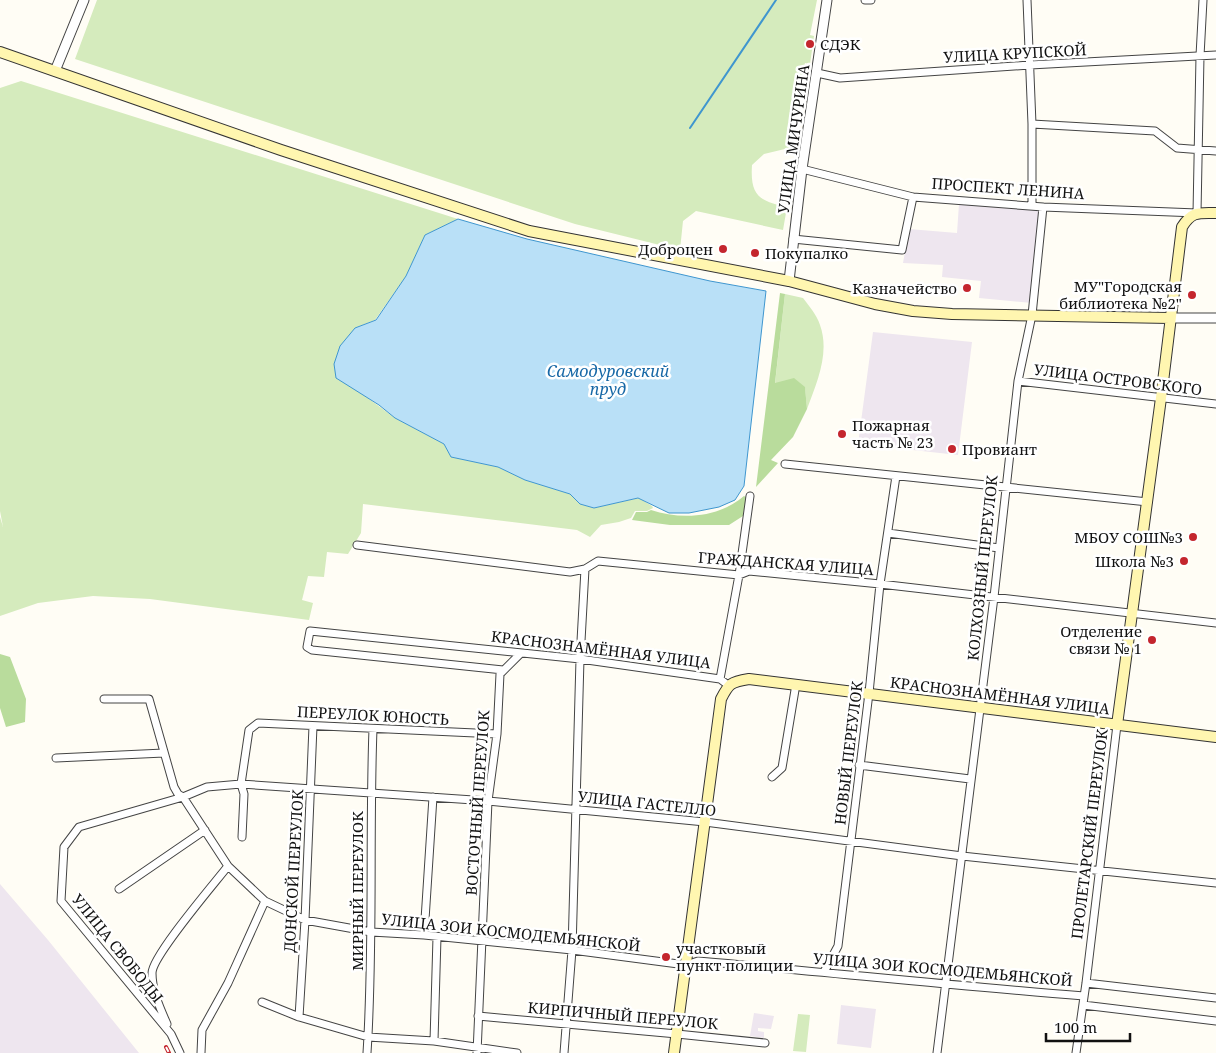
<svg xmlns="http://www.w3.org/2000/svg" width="1216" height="1053" font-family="'Noto Serif',serif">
  <rect width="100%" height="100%" fill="#fffdf5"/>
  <path fill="#eee6ef" d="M 959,204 L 1040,210 L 1032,303 L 979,298 L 981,281 L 942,277 L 943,265 L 903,263 L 909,229 L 957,233 Z
    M 873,332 L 972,342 L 958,455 L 858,444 Z
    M 0,884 L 48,940 L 139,1053 L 0,1053 Z
    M 841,1005 L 876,1009 L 871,1048 L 837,1044 Z
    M 754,1013 L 774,1016 L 771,1029 L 758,1028 L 758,1031 L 764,1032 L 764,1038 L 750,1036 Z"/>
  <path fill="#d5ebbd" d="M 97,0 L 817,0 L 810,35 L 814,36 L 810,64 L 805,63 L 789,148 L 764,154 L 752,165 C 750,196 759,201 787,207 L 783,230 L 696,211 L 683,221 L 680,250 L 575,224 L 75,59 Z
    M 21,81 L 458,219 L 425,235 L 406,276 L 375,320 L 355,328 L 361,393 L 395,418 L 444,444 L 451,457 L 498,467 L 525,480 L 570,494 L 580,504 L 594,508 L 639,498 L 652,506 L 653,508 L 647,511 L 635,511 L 631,518 L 619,522 L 601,525 L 590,537 L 577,530 L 363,504 L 361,533 L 348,554 L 327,552 L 324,577 L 308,576 L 302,600 L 313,603 L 309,620 L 150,599 L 93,596 L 38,603 L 0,616 L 0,517 L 3,527 L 0,511 L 0,88 Z
    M 785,294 L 803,298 C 809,306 817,315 820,325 C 830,353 817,382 807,409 L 805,388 L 775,384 Z
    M 798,1014 L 810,1015 L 806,1052 L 793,1051 Z"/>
  <path fill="#b9dc9c" d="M 780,293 L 785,294 L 775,383 L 794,378 L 805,387 L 807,409 L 793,437 L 771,460 L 778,463 L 756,487 Z
    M 744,496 L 746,497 L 743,516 L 729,525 L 670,525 L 632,520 L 636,512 L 647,512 L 651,510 C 681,520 719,518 744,496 Z
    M 0,654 L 10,657 L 26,699 L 25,722 L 6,727 L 0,708 Z"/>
  <path fill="#b9e0f7" stroke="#3f96cf" d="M 458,219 L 527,239 L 710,281 L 766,291 L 744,486 L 735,500 L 719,507 L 689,513 L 669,513 L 638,498 L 594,508 L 580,504 L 570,494 L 525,480 L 498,467 L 451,457 L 444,444 L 395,418 L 379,405 L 336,378 L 334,364 L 340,346 L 355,328 L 376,320 L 406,276 L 425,235 Z"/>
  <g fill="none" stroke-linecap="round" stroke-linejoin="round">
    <path stroke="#3f96cf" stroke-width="2" d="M 690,128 L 776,0"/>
    <g stroke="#444" stroke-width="9">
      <path id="minor" d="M 865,0 L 871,0
        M 1027,0 L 1032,124 L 1032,206
        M 817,73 L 840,78 L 1030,65 L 1216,55
        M 1032,124 L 1155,131 L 1177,148 L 1216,151
        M 802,169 L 913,197 L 1043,207 L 1197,213 L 1200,56 L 1203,0
        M 793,239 L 902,250 L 913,197
        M 1018,381 L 1216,404
        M 785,464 L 1148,502
        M 888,533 L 999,548
        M 357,545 L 570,572 L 585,569 L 598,561 L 739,575 L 749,571 L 880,584 L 1216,623
        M 503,670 L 312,650 L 307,647 L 310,631 L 580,659 L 720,679 L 728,685
        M 720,679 L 739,575 L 750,496
        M 104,699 L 149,699 L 174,787 L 178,794 L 183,797 L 228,866 L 265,901 L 305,920 L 371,932 L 424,935 L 572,950 L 686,965 L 698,961 C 827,972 955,986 1084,996
        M 56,758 L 164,753
        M 859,765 L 970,779
        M 772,777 L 782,768 L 796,684
        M 242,837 L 244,794 L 241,784 L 249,730 L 258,723 L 497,734
        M 119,889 L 205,830
        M 424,935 L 433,797
        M 824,972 L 838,946 L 869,693 L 880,584 L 896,476
        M 1086,983 L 1216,998
        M 262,1002 L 299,1017 L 368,1037 L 434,1041 L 517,1053
        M 1083,1005 L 1216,1021
        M 478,1016 L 677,1034 L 765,1043
        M 299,1017 L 305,920 L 313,726
        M 167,1024 C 160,1008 152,991 152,973 C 152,956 214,884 228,866
        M 434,1041 L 437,937
        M 180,1053 L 171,1034 L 61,901 L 64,847 L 79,827 L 183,797 L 207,787 L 241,784 L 488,801 L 705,822 L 962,856 L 1216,883
        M 201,1053 L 202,1030 L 228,983 L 265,901
        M 367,1053 C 374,945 369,837 373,729
        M 477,1053 L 488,801 L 497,734 L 500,674 L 520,654
        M 564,1053 L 572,950 L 580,659 L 585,569
        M 937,1053 L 994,597 L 1018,381 L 1032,315 L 1043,207
        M 1076,1053 L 1086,983 L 1117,725"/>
    </g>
    <g stroke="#444" stroke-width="11">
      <path id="tertiary" d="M 55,71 L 84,0
        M 789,281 L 802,169 L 827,0
        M 1170,318 L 1216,318"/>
    </g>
    <g stroke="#333" stroke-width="12">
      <path id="secondary" d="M 0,52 L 281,150 L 529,231 L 789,281 L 875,304 L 913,311 L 952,314 L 1170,318
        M 1117,725 L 1161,398 L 1182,227 C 1192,211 1198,213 1216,213
        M 674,1053 L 721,699 C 729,683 731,682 749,679 L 1216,737"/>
    </g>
    <use href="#minor" stroke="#fff" stroke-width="7"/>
    <use href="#tertiary" stroke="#fff" stroke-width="9"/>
    <use href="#secondary" stroke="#fff6b0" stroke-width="10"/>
    <g stroke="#c4262e" stroke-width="4">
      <path id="rail" d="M 166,1047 L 169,1053"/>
    </g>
    <use href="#rail" stroke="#fff" stroke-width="2" stroke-dasharray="5.5" stroke-linecap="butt"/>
  </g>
  <g fill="#c4262e" stroke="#fff" stroke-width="2">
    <circle cx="810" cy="44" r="5"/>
    <circle cx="723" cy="249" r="5"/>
    <circle cx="755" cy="253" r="5"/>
    <circle cx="967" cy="288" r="5"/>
    <circle cx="1192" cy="295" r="5"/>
    <circle cx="842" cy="434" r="5"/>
    <circle cx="952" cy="449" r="5"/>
    <circle cx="1193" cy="537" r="5"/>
    <circle cx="1184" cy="561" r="5"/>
    <circle cx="1152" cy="640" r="5"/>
    <circle cx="666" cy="957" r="5"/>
  </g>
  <g text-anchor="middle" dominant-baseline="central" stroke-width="5" stroke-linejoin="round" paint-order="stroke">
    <g font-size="15" fill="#111" stroke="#fff" text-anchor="end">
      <text x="820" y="44" text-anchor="start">СДЭК</text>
      <text x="713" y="249">Доброцен</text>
      <text x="765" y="253" text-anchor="start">Покупалко</text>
      <text x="1182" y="286">МУ"Городская<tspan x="1182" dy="17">библиотека №2"</tspan></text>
      <text x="957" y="288">Казначейство</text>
      <text x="852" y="425" text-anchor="start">Пожарная<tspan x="852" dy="17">часть № 23</tspan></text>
      <text x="962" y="449" text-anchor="start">Провиант</text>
      <text x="1183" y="537">МБОУ СОШ№3</text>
      <text x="1174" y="561">Школа №3</text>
      <text x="1142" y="631">Отделение<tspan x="1142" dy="17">связи № 1</tspan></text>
      <text x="676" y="948" text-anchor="start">участковый<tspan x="676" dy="17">пункт полиции</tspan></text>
    </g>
    <g font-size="15" fill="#111" stroke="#fff">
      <text transform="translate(1015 53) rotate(-3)">УЛИЦА КРУПСКОЙ</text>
      <text transform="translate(793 139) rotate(-82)">УЛИЦА МИЧУРИНА</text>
      <text transform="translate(1008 188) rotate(4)">ПРОСПЕКТ ЛЕНИНА</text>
      <text transform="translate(1118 379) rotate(7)">УЛИЦА ОСТРОВСКОГО</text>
      <text transform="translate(786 563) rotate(4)">ГРАЖДАНСКАЯ УЛИЦА</text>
      <text transform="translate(982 568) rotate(-84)">КОЛХОЗНЫЙ ПЕРЕУЛОК</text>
      <text transform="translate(601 649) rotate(7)">КРАСНОЗНАМЁННАЯ УЛИЦА</text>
      <text transform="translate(1000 695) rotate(7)">КРАСНОЗНАМЁННАЯ УЛИЦА</text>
      <text transform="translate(373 715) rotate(3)">ПЕРЕУЛОК ЮНОСТЬ</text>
      <text transform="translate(848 753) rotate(-83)">НОВЫЙ ПЕРЕУЛОК</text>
      <text transform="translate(477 803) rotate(-86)">ВОСТОЧНЫЙ ПЕРЕУЛОК</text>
      <text transform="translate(647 803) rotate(6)">УЛИЦА ГАСТЕЛЛО</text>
      <text transform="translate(1089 834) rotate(-83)">ПРОЛЕТАРСКИЙ ПЕРЕУЛОК</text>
      <text transform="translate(293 871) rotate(-87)">ДОНСКОЙ ПЕРЕУЛОК</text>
      <text transform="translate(357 891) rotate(-90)">МИРНЫЙ ПЕРЕУЛОК</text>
      <text transform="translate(511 932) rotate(6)">УЛИЦА ЗОИ КОСМОДЕМЬЯНСКОЙ</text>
      <text transform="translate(118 948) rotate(51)">УЛИЦА СВОБОДЫ</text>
      <text transform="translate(943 969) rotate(5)">УЛИЦА ЗОИ КОСМОДЕМЬЯНСКОЙ</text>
      <text transform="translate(623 1015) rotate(5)">КИРПИЧНЫЙ ПЕРЕУЛОК</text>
    </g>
    <g font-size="16" font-style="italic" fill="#1768a6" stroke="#fff">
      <text x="608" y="371">Самодуровский<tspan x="608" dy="18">пруд</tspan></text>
    </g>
  </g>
  <path d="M1046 1033v8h84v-8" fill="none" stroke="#111111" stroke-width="2.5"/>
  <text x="1054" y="1033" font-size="15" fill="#111111" stroke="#ffffff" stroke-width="4" paint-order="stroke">100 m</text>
</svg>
